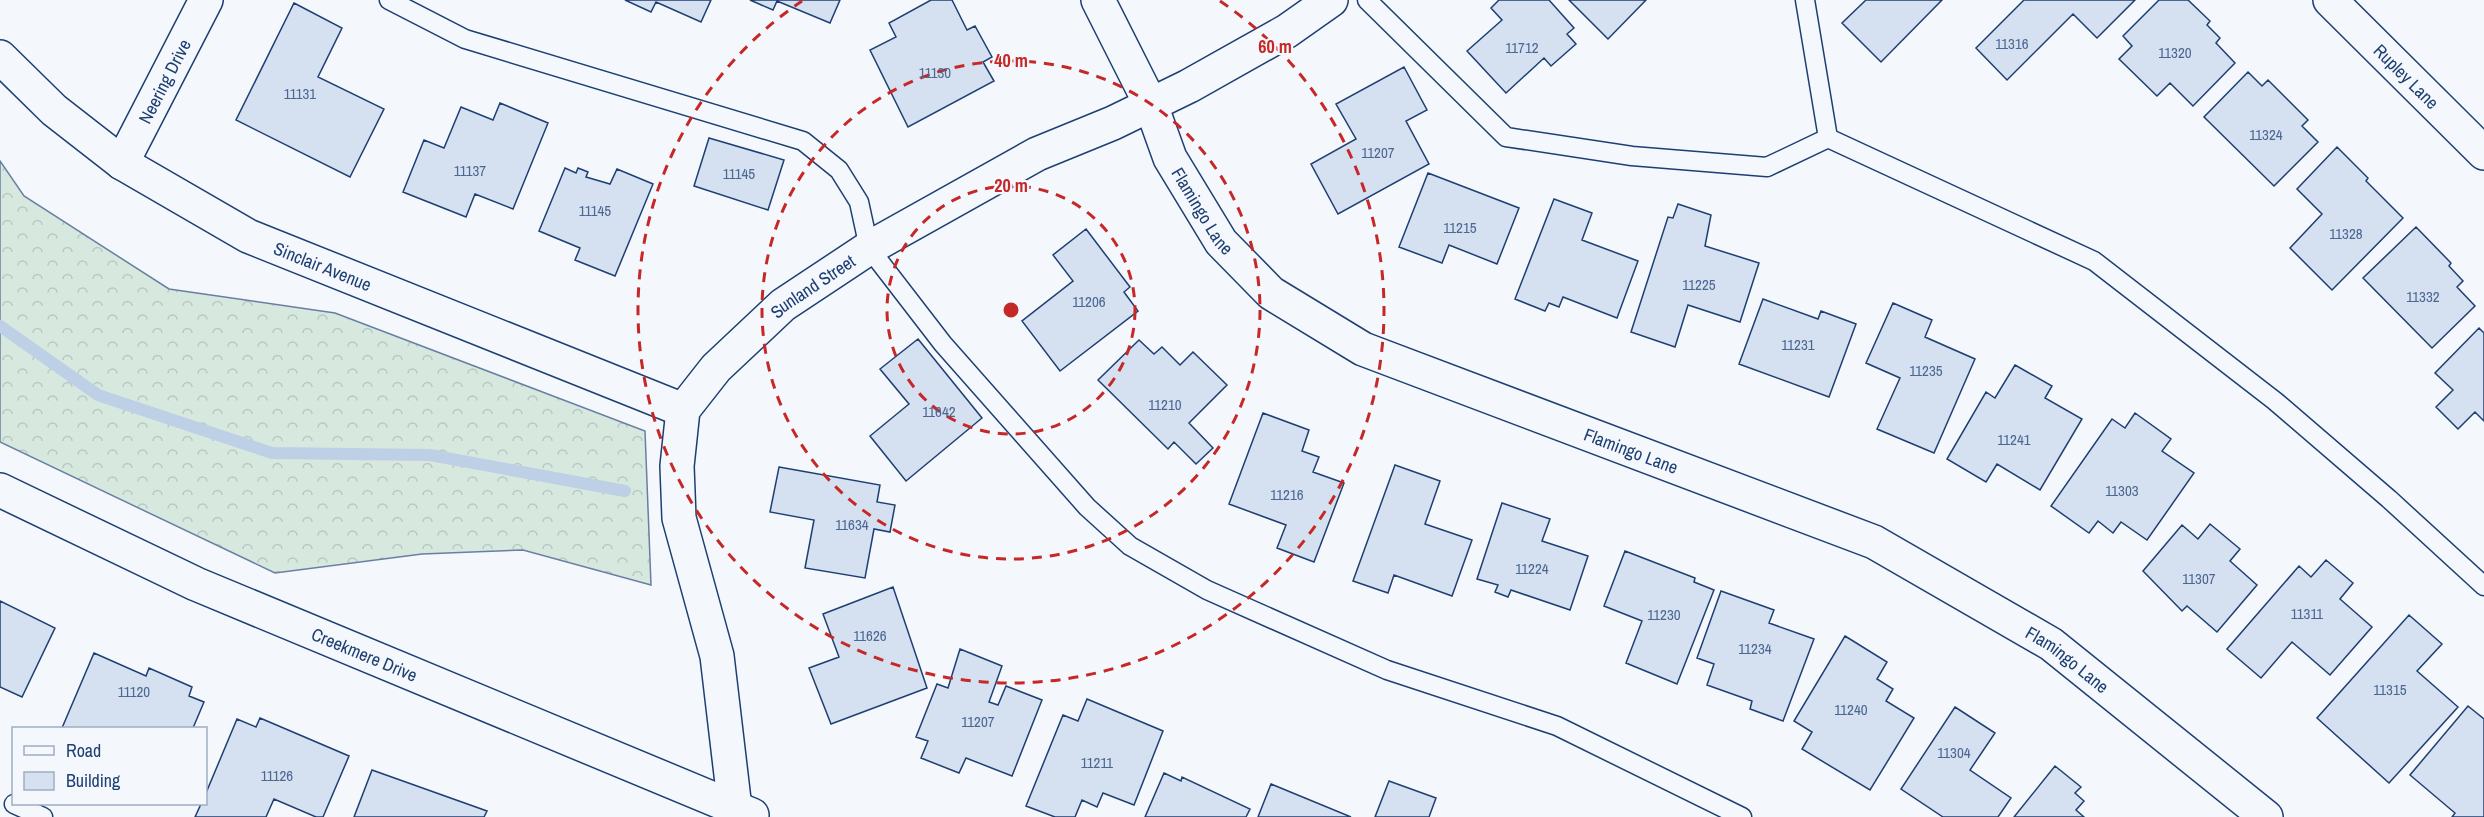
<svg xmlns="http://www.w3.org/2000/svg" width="2484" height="817" font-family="'Archivo Narrow',sans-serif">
  <defs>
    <pattern id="forest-crowns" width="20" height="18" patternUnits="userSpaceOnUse" patternTransform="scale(1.5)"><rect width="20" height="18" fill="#d7e8df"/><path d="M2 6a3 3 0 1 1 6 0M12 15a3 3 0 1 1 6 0" fill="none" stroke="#b8c8c3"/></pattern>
  </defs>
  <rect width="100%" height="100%" fill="#f4f7fb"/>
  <path fill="url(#forest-crowns)" stroke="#687fa3" stroke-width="1.5" d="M 0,161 L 24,196 L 169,289 L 335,313 L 645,431 L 651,585 L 523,550 L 422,554 L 275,573 L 0,442 Z"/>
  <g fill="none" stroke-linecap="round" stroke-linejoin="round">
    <path stroke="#bed0e5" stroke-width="12" d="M 0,326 L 98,395 L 272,453 L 430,455 L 625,491"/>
  </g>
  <path fill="#d5e0f0" stroke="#1d3f73" stroke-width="1.5" d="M 625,0 L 711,0 L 701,22 L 656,2 L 651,12 Z
    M 750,0 L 840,0 L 830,23 L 777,1 L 773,10 Z
    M 931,0 L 952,0 L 967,30 L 975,26 L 992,57 L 983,62 L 994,81 L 908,127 L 870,50 L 896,37 L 889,23 Z
    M 1499,0 L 1549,0 L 1574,28 L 1567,34 L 1576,44 L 1551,66 L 1544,58 L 1506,93 L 1467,51 L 1502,20 L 1491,8 Z
    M 1569,0 L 1646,0 L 1608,39 Z
    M 1866,0 L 1942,0 L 1881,62 L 1842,23 Z
    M 2024,0 L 2135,0 L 2097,38 L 2073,14 L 2007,80 L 1976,48 Z
    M 2159,0 L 2188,0 L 2210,21 L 2207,25 L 2220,38 L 2216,43 L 2235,63 L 2193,106 L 2170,83 L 2157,96 L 2119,59 L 2132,46 L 2123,36 Z
    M 294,3 L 342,28 L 318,77 L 384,109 L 350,177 L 236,120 Z
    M 1404,67 L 1427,110 L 1406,121 L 1429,164 L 1338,214 L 1311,164 L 1356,139 L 1336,104 Z
    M 2248,72 L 2262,86 L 2268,80 L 2308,120 L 2302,126 L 2318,142 L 2274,186 L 2204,117 Z
    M 500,103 L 548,123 L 513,209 L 475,194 L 466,217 L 403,192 L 424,140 L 444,148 L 461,107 L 493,120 Z
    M 709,138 L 784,160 L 768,210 L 694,186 Z
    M 2337,147 L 2368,178 L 2366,181 L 2403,218 L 2332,290 L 2290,248 L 2322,214 L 2297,189 Z
    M 565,168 L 576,173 L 578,168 L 588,172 L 586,177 L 610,184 L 617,169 L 653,184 L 615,276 L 575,260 L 580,248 L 539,231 Z
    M 1428,173 L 1519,208 L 1497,264 L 1449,245 L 1442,263 L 1399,247 Z
    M 1554,199 L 1592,213 L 1582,240 L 1638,261 L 1617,318 L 1563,297 L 1559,307 L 1549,303 L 1545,311 L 1515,299 Z
    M 1678,204 L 1711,215 L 1705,246 L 1759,263 L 1740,322 L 1688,305 L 1675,347 L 1631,332 L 1668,217 L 1673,218 Z
    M 2416,227 L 2451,263 L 2449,266 L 2463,281 L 2457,287 L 2475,306 L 2432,348 L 2363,278 Z
    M 1086,229 L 1130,287 L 1124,292 L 1138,311 L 1060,371 L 1022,321 L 1073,281 L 1053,255 Z
    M 1763,299 L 1818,319 L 1821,311 L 1856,324 L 1829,397 L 1739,364 Z
    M 1893,303 L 1932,320 L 1925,337 L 1975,359 L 1934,453 L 1877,429 L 1900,378 L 1866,363 Z
    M 2479,328 L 2484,333 L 2484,421 L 2475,412 L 2458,429 L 2436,407 L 2453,390 L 2435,373 Z
    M 918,339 L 982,418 L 906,481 L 870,436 L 909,404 L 880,369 Z
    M 1139,340 L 1154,354 L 1162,347 L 1180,365 L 1193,352 L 1227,385 L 1189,423 L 1213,448 L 1196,464 L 1174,442 L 1168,449 L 1098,380 Z
    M 2015,365 L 2052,386 L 2045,398 L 2082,419 L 2040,490 L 1997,464 L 1986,482 L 1947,459 L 1986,392 L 1995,398 Z
    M 1263,413 L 1309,430 L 1302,451 L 1319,457 L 1313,472 L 1344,483 L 1314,562 L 1277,548 L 1286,525 L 1229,504 Z
    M 2135,413 L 2171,439 L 2162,451 L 2194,473 L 2147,540 L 2121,522 L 2113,533 L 2098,521 L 2089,533 L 2051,506 L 2112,419 L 2125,428 Z
    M 1395,465 L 1440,481 L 1425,524 L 1472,540 L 1452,596 L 1394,575 L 1388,593 L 1353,581 Z
    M 779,467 L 880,485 L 877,502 L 895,505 L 890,532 L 874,529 L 865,578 L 805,568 L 814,520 L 770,512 Z
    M 1502,503 L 1550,519 L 1542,541 L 1588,556 L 1570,610 L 1511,590 L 1508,597 L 1495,592 L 1498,585 L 1477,579 Z
    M 2210,524 L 2240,549 L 2230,561 L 2257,585 L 2217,632 L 2187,606 L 2182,611 L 2143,571 L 2182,525 L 2198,539 Z
    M 1625,551 L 1695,578 L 1694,582 L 1714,590 L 1677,684 L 1626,663 L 1642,621 L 1604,606 Z
    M 2326,560 L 2353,583 L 2340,599 L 2372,627 L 2330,675 L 2292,642 L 2261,678 L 2227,649 L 2299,566 L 2311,577 Z
    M 893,587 L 927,688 L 831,724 L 809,668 L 839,657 L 823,614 Z
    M 1721,591 L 1774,610 L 1769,623 L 1814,639 L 1783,721 L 1750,709 L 1752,701 L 1707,685 L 1714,664 L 1697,658 Z
    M 0,601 L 55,628 L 22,697 L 0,687 Z
    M 2409,615 L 2442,644 L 2417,671 L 2458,707 L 2389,783 L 2317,718 Z
    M 1845,636 L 1887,662 L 1877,679 L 1893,689 L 1886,701 L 1914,718 L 1870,790 L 1802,749 L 1812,732 L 1794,721 Z
    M 960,649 L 1002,666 L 989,702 L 998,705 L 1006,686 L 1042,700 L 1012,776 L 966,758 L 959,773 L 921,758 L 928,741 L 916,737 L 937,684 L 948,688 Z
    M 94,653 L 146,676 L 149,668 L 192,687 L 189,696 L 204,702 L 193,728 L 62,728 Z
    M 1087,699 L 1163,731 L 1134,805 L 1103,793 L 1097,807 L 1082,800 L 1075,817 L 1055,817 L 1026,806 L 1063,715 L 1078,721 Z
    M 2468,706 L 2484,719 L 2484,817 L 2452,817 L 2455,813 L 2410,775 Z
    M 1955,707 L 1995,733 L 1970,770 L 2011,798 L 1998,817 L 1943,817 L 1901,789 Z
    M 260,718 L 349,756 L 323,817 L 316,817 L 274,799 L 266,817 L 195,817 L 201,804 L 206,804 L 206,793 L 237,719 L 256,727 Z
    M 2055,766 L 2081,787 L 2075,793 L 2084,801 L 2076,810 L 2084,817 L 2014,817 Z
    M 372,770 L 487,811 L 484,817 L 354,817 Z
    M 1164,773 L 1181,781 L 1182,777 L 1250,809 L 1246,817 L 1145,817 Z
    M 1389,781 L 1436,798 L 1429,817 L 1375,817 Z
    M 1271,784 L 1351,817 L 1258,817 Z"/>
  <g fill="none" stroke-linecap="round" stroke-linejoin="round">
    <g stroke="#1d3f73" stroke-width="21">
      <path id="service" d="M 389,0 L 465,39 L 803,141 L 839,170 L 859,202 L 869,248 L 943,344 L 1087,507 L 1130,546 L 1207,590 L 1387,670 L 1557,726 L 1742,817
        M 1367,0 L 1506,137 L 1632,156 L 1767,167 L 1828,138
        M 1805,0 L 1828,138 L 2094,261 L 2275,401 L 2389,499 L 2484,586
        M 14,804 L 43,817"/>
    </g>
    <g stroke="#1d3f73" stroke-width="36">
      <g id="minor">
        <path id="s1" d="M 1098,0 L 1151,105 L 1170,158 L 1221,242 L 1271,293 L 1363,349 L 1874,542 L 2051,644 L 2266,817"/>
        <path id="s2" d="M 2330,0 L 2484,153"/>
        <path id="s3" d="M 0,57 L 54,110 L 122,163 L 248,236 L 683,410"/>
        <path id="s4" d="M 122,163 L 206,0"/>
        <path id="s5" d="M 0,490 L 196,584 L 752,815"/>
        <path id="s6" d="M 736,817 L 717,656 L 679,518 L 677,466 L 683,410 L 716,368 L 783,305 L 869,248 L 1037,154 L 1113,123 L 1189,86 L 1287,31 L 1331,0"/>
      </g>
    </g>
    <use href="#service" stroke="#f4f7fb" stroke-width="18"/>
    <use href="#minor" stroke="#f4f7fb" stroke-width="33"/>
  </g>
  <g fill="none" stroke="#c62828" stroke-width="3" stroke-dasharray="10 8">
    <circle cx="1011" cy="310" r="124"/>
    <circle cx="1011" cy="310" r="249"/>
    <path d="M1220 1A373 373 0 1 1 802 1"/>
  </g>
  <g text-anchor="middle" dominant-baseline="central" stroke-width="4.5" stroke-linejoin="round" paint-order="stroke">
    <g font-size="15" fill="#4b6792">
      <text x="2012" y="43">11316</text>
      <text x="1522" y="47">11712</text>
      <text x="2175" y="52">11320</text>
      <text x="935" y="72">11130</text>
      <text x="300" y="93">11131</text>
      <text x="2266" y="134">11324</text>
      <text x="1378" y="152">11207</text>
      <text x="470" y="170">11137</text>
      <text x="739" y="173">11145</text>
      <text x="595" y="210">11145</text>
      <text x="1460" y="227">11215</text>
      <text x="2346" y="233">11328</text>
      <text x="1699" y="284">11225</text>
      <text x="2423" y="296">11332</text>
      <text x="1089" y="301">11206</text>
      <text x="1798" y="344">11231</text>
      <text x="1926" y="370">11235</text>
      <text x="1165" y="404">11210</text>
      <text x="939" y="411">11642</text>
      <text x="2014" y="439">11241</text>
      <text x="2122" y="490">11303</text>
      <text x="1287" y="494">11216</text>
      <text x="852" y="524">11634</text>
      <text x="1532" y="568">11224</text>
      <text x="2199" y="578">11307</text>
      <text x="2307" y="613">11311</text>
      <text x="1664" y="614">11230</text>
      <text x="870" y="635">11626</text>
      <text x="1755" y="648">11234</text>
      <text x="2390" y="689">11315</text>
      <text x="134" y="691">11120</text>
      <text x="1851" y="709">11240</text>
      <text x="978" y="721">11207</text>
      <text x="1954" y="752">11304</text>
      <text x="1097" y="762">11211</text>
      <text x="277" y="775">11126</text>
    </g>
    <g font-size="18" fill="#1d3f73" stroke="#f4f7fb">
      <text stroke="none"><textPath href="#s2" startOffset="108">Rupley Lane</textPath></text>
      <text stroke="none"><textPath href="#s4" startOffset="92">Neering Drive</textPath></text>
      <text stroke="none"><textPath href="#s1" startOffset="236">Flamingo Lane</textPath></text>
      <text stroke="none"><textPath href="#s3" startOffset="388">Sinclair Avenue</textPath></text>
      <text stroke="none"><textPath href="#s6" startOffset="594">Sunland Street</textPath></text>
      <text stroke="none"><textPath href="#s1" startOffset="738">Flamingo Lane</textPath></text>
      <text stroke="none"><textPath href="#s5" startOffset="400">Creekmere Drive</textPath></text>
      <text stroke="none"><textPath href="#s1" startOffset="1224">Flamingo Lane</textPath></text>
    </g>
  </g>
  <circle cx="1011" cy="310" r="9" fill="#c62828" stroke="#f4f7fb" stroke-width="3"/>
  <g font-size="18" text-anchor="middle" font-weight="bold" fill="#c62828" stroke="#f4f7fb" stroke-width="4.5" stroke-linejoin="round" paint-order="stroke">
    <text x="1275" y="53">60 m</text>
    <text x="1011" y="67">40 m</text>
    <text x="1011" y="192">20 m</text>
  </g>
  <rect x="12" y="727" width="195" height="78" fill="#f4f7fb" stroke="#9eadc5" stroke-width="1.5"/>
  <rect x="24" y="746" width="30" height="9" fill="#f4f7fb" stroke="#9eadc5" stroke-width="1.5"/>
  <text x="66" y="757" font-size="18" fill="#1d3f73">Road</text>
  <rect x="24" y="772" width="30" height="18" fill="#d5e0f0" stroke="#9eadc5" stroke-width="1.5"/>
  <text x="66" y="787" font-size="18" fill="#1d3f73">Building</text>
</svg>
